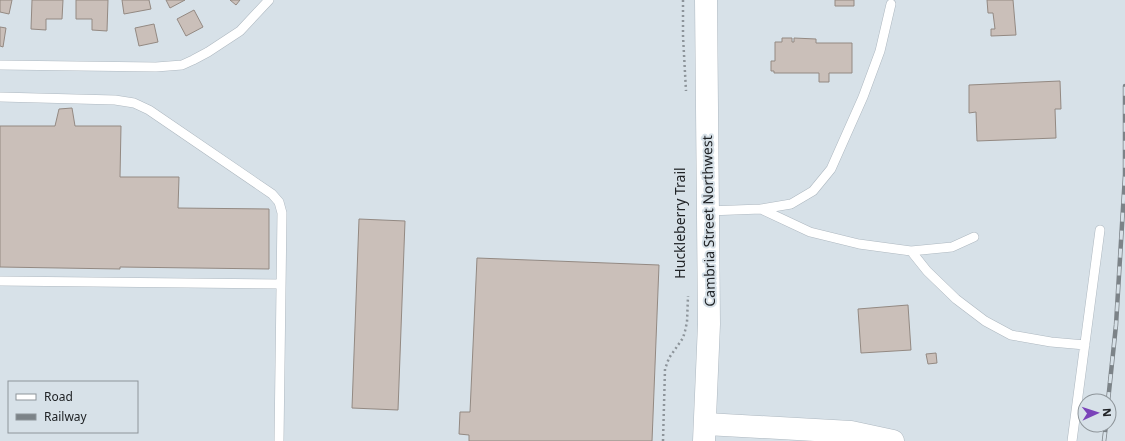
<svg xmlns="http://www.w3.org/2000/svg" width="1125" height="441" font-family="'Noto Sans',sans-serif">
  <rect width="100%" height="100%" fill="#d7e1e8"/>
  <path fill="#cabfb9" stroke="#938982" d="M 0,0 L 12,0 L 9,14 L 0,12 Z
    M 32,0 L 63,0 L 62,19 L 46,19 L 46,30 L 31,29 Z
    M 76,0 L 108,0 L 107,31 L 92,30 L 92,19 L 76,19 Z
    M 122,0 L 149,0 L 151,9 L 124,14 Z
    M 166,0 L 185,0 L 170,8 Z
    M 230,0 L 240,0 L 236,5 Z
    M 835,0 L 854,0 L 854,6 L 835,6 Z
    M 987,0 L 1013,0 L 1016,35 L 991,36 L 991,29 L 995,29 L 993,13 L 988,13 Z
    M 194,10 L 203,27 L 186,36 L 177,19 Z
    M 154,24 L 158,42 L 139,46 L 135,28 Z
    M 0,27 L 6,28 L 3,47 L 0,46 Z
    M 782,38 L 792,38 L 792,42 L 794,42 L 794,38 L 816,39 L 816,43 L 852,43 L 852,73 L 829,73 L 829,82 L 819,82 L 819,73 L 774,73 L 774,71 L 771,71 L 771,61 L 775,61 L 775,42 L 782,42 Z
    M 1060,81 L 1061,109 L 1055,109 L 1056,138 L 977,141 L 976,112 L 969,113 L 969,85 Z
    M 72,108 L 75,126 L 121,126 L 120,177 L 179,177 L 178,208 L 269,209 L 269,269 L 120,267 L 120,269 L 0,267 L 0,126 L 55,126 L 59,109 Z
    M 359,219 L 405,221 L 398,410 L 352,408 Z
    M 477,258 L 659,265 L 652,441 L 469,441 L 469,435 L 459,434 L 460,412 L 470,412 Z
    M 908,305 L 911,350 L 861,353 L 858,309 Z
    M 936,353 L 937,363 L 928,364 L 926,354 Z"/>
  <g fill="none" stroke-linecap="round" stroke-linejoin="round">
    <g stroke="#aeb8c0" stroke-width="10">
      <path id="service" d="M 0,65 L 156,67 L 182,65 L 193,60 L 208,52 L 240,31 L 269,0
        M 0,97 L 115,100 L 134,103 L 149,110 L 272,194 L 279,202 L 282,213 L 279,441
        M 761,209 L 791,204 L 813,191 L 831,169 L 863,97 L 880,51 L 891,4
        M 708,211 L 761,209 L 810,232 L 859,244 L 911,251 L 952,247 L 974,237
        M 911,251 L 927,271 L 956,299 L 985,321 L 1011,335 L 1051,342 L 1085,345
        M 0,281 L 281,284
        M 1072,441 L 1100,230"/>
    </g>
    <g stroke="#aeb8c0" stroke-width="23">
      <path id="tertiary" d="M 704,441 L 709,324 L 706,0"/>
    </g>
    <g stroke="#aeb8c0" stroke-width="23">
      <path id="primary" d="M 706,424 L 851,432 L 893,441"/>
    </g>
    <path stroke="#8d949a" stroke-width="2.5" stroke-dasharray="2 3" stroke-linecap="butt" d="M 683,0 L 683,36 L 686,91
      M 663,441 L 665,369 L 669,358 L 683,338 L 685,331 L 687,322 L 688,296"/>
    <use href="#service" stroke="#fff" stroke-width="9"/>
    <use href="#tertiary" stroke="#fff" stroke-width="22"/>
    <use href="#primary" stroke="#fff" stroke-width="22"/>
    <g stroke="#7c8388" stroke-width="4.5">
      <path id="rail" d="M 1108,401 L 1116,325 L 1125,175 L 1125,86
        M 1104,441 L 1106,425"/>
    </g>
    <use href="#rail" stroke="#d7e1e8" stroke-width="3" stroke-dasharray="9" stroke-linecap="butt"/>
  </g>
  <g text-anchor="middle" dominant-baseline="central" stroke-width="4" stroke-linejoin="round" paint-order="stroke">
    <g font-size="14" fill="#202326" stroke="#d7e1e8">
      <text transform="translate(708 221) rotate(-91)">Cambria Street Northwest</text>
      <text transform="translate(679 223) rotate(-90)">Huckleberry Trail</text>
    </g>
  </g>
  <rect x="8" y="381" width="130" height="52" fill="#d7e1e8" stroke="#8e959a"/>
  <rect x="16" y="394" width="20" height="6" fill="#ffffff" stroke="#8e959a"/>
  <text x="44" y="401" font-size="12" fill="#202326">Road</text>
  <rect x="16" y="414" width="20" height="6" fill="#7c8388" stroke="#8e959a"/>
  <text x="44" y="421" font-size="12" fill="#202326">Railway</text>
  <g transform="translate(1097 413) rotate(87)"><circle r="19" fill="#d7e1e8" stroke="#8e959a"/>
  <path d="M0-3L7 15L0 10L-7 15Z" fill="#7a43b9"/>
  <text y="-6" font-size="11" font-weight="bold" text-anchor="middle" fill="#202326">N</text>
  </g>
</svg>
